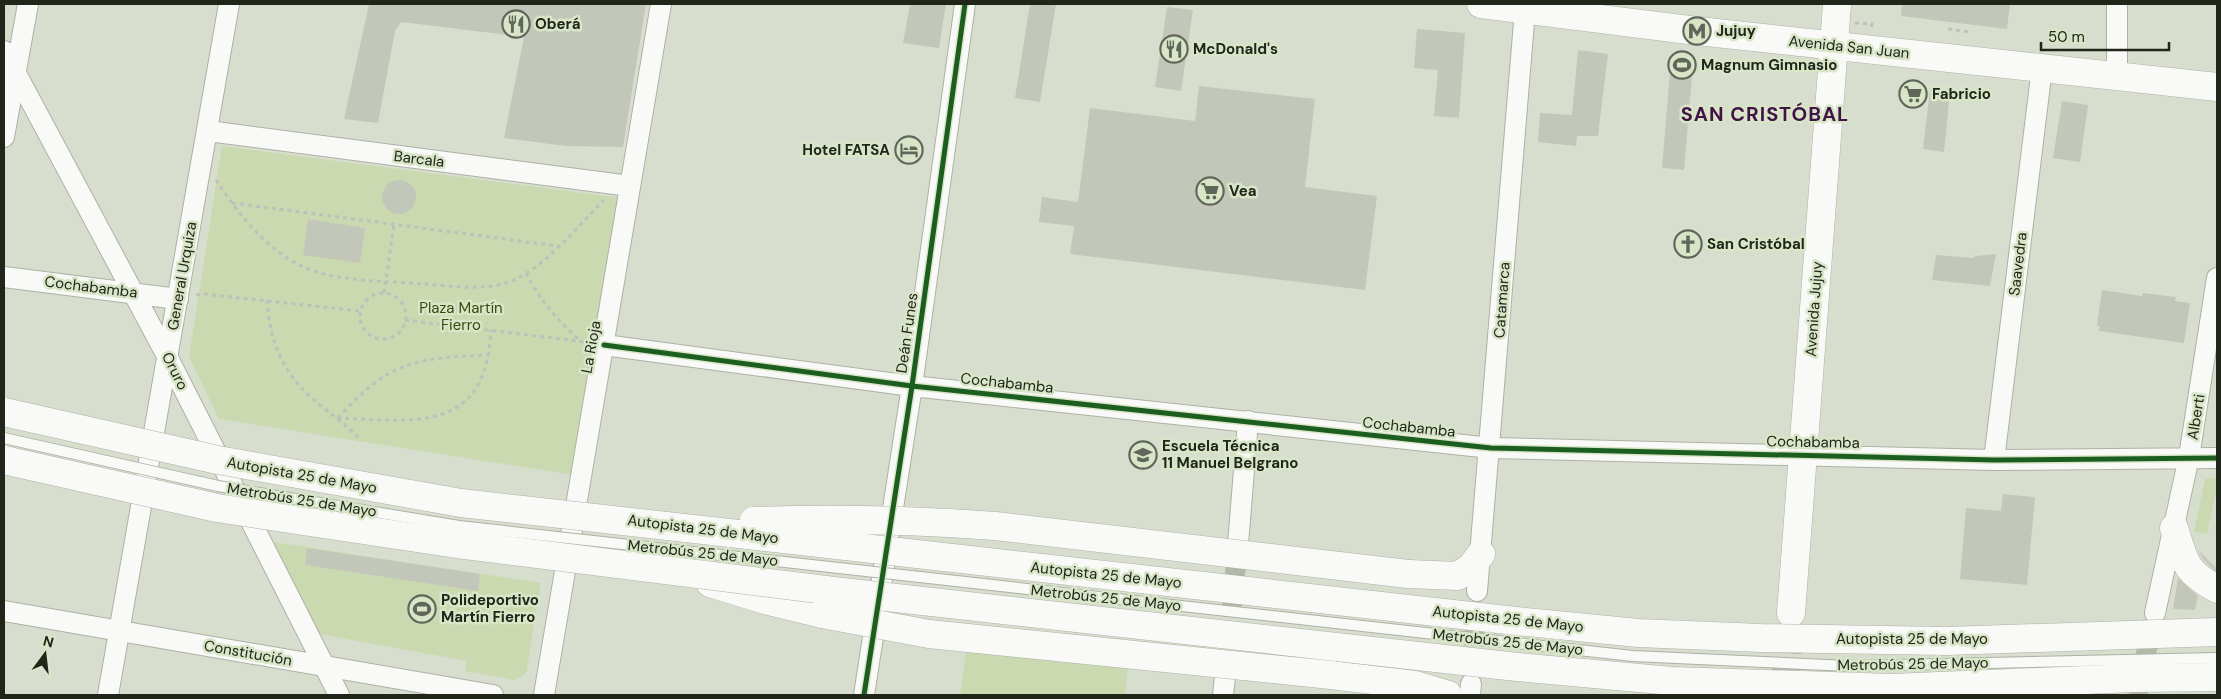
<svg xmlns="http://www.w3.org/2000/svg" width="2221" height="699" font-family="'DM Sans',sans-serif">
  <rect width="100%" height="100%" fill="#d8dece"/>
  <path fill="#cad9b0" d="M 222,146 L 622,198 L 574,475 L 219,419 L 189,357 Z
    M 2217,478 L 2217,487 L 2207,534 L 2194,532 L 2205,479 Z
    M 273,542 L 541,583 L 526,674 L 514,680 L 465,671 L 467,661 L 319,634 Z
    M 967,644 L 1128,666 L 1125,695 L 960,695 Z"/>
  <path fill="#c3c7ba" d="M 369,4 L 646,4 L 623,147 L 566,146 L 504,138 L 524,37 L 401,22 L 395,31 L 378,123 L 344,119 Z
    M 910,4 L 946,4 L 939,48 L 903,43 Z
    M 1030,4 L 1056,4 L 1040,102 L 1015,98 Z
    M 1902,4 L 2010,4 L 2007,29 L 1901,16 Z
    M 1167,7 L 1193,10 L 1181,91 L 1155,87 Z
    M 1417,29 L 1465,33 L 1459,118 L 1434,116 L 1438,70 L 1414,68 Z
    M 1578,50 L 1608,54 L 1598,136 L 1577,136 L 1576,146 L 1538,142 L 1540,113 L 1572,115 Z
    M 1671,61 L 1693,63 L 1684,170 L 1662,168 Z
    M 1199,86 L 1315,99 L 1305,187 L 1377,196 L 1365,290 L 1070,254 L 1074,226 L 1039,222 L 1042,197 L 1078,202 L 1090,108 L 1195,121 Z
    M 1930,90 L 1950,92 L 1944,152 L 1923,149 Z
    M 2062,101 L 2088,105 L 2080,162 L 2053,158 Z
    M382 197a17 17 0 1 1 34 0a17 17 0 1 1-34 0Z
    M 308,219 L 365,228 L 360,263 L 303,255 Z
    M 1996,254 L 1990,286 L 1932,280 L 1936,255 L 1974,258 L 1975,256 Z
    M 2102,290 L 2142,296 L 2143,293 L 2176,297 L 2175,301 L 2190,303 L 2184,343 L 2099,331 L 2100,327 L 2097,326 Z
    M 2003,494 L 2035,497 L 2027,585 L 1960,579 L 1966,508 L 2001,511 Z
    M 307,548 L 480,574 L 478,591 L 305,565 Z
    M 2198,550 L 2217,569 L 2216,571 L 2204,560 Z
    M 2178,578 L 2198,596 L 2195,610 L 2173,609 Z"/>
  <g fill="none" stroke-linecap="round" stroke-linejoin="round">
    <path stroke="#b3b9aa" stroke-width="20" stroke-dasharray="20 10" stroke-linecap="butt" d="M 1472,676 L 1477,603
      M 1225,677 L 1238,544
      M 2137,695 L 2153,621"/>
    <path stroke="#b3b9aa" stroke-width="28" stroke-dasharray="28 14" stroke-linecap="butt" d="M 1784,695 L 1790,615"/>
    <g stroke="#adb1a5" stroke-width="22">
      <path id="street" d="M 4,51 L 167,356 L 339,695
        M 2117,76 L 2117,4
        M 208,131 L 630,186
        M 4,137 L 28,4
        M 4,277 L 178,299
        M 604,345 L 912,386 L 1491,448 L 1994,460 L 2217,458
        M 1994,460 L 2042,68
        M 1238,544 L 1248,421
        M 1477,591 L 1525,10
        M 4,611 L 493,695
        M 2155,613 L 2189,457 L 2217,278
        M 108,695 L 229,4
        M 544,695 L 661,4
        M 864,695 L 912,386 L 965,4
        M 1223,695 L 1225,677
        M 1470,695 L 1471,684"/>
    </g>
    <g stroke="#adb1a5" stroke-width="29">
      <path id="secondary" d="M 1791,613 L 1837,4"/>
    </g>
    <g stroke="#adb1a5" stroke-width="29">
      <path id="primary" d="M 1481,4 L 1689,30 L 2217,87"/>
    </g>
    <g stroke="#adb1a5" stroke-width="29">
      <path id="highway" d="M 2174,528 C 2185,562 2184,571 2217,589
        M 1408,574 L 1458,576 L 1471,567 L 1481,554
        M 710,583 L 765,600 L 822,614
        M 1331,675 L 1415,685 L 1448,695"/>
    </g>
    <path stroke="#bec1bb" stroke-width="3" stroke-dasharray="4 4" stroke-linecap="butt" d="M 1855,23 L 1872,24 L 1871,29
      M 1948,29 L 1969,32
      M 216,180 C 240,216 269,254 311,270 C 345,282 387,281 424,284 C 452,286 487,292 514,280 C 547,265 578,226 604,200
      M 232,203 L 558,246
      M 526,273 C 541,302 558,321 582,342
      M 384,293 L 394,224
      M360 316a23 23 0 1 1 46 0a23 23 0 1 1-46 0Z
      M 196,295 L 203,294 L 360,311
      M 267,300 C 269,338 282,373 312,398 C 328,413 347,424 361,441
      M 405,320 L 586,342
      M 337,418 C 417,421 486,434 491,330
      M 338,418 C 390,360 415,358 490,355"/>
    <use href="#street" stroke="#f9faf8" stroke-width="20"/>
    <use href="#secondary" stroke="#f9faf8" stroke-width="28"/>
    <use href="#primary" stroke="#f9faf8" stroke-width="28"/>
    <use href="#highway" stroke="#f9faf8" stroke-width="28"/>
    <g stroke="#adb1a5" stroke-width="12" stroke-linecap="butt">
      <path id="lane-bridge" d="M 4,438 L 218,486 L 459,526 L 1633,656 L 1849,666 L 2217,658"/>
    </g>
    <g stroke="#adb1a5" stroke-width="29" stroke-linecap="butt">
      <path id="highway-bridge" d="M 4,412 L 218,460 L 461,503 L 1516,621 L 1638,633 L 1761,638 L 1947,641 L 2217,632
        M 4,460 L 217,508 L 457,544 L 842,592 L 1517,667 L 1672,681 L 1892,688 L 2134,678 L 2217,677
        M 754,521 C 835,518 915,520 995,526 L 1408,574
        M 822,614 L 929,634 L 1331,675"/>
    </g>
    <use href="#lane-bridge" stroke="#f9faf8" stroke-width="10"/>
    <use href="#highway-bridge" stroke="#f9faf8" stroke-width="28"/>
    <g stroke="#d9e5c7" stroke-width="8">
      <path id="cycleway" d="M 604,345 L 912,386 L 1491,448 L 1994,460 L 2217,458
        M 864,695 L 912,386 L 965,4"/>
    </g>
    <use href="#cycleway" stroke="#1b5e20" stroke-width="5"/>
  </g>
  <defs>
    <g id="restaurant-ring" transform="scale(1.4375)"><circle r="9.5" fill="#d9e5c7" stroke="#61665a" stroke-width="1.5"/><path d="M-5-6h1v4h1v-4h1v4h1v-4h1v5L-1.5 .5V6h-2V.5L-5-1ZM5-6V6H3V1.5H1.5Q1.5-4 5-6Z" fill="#61665a"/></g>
    <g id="metro-ring" transform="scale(1.4375)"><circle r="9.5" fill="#d9e5c7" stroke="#61665a" stroke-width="1.5"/><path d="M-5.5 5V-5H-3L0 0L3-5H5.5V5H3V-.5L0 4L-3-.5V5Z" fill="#61665a"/></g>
    <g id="stadium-ring" transform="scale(1.4375)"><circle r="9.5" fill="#d9e5c7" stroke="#61665a" stroke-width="1.5"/><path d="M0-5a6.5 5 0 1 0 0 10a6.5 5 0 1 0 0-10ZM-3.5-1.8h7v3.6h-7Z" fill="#61665a"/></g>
    <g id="supermarket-ring" transform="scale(1.4375)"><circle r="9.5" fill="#d9e5c7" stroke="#61665a" stroke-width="1.5"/><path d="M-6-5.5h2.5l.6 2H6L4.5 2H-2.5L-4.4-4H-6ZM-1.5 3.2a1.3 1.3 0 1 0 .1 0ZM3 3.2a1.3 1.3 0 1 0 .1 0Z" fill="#61665a"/></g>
    <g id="hotel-ring" transform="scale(1.4375)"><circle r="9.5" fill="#d9e5c7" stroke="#61665a" stroke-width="1.5"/><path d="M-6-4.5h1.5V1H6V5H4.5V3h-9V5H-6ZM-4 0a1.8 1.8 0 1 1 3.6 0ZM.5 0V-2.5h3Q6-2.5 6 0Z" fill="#61665a"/></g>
    <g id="church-ring" transform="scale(1.4375)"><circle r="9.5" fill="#d9e5c7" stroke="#61665a" stroke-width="1.5"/><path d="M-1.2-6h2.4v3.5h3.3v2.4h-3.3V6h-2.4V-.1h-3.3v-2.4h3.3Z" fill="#61665a"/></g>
    <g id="school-ring" transform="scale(1.4375)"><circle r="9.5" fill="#d9e5c7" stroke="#61665a" stroke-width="1.5"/><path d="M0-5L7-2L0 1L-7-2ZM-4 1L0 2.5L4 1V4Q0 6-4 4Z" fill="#61665a"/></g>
  </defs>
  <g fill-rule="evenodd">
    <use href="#restaurant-ring" x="516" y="24"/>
    <use href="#metro-ring" x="1697" y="31"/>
    <use href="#restaurant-ring" x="1174" y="49"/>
    <use href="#stadium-ring" x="1682" y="65"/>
    <use href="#supermarket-ring" x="1913" y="94"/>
    <use href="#hotel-ring" x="909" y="150"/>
    <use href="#supermarket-ring" x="1210" y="191"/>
    <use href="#church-ring" x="1688" y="244"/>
    <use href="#school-ring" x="1143" y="455"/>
    <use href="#stadium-ring" x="422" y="609"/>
  </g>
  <g text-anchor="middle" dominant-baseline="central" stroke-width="5" stroke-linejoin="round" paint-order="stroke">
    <g font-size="15" font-weight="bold" fill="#21261b" stroke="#d9e5c7" text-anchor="start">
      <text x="535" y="24">Oberá</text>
      <text x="1716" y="31">Jujuy</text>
      <text x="1193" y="49">McDonald's</text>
      <text x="1701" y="65">Magnum Gimnasio</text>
      <text x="1932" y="94">Fabricio</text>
      <text x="890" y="150" text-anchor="end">Hotel FATSA</text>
      <text x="1229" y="191">Vea</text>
      <text x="1707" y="244">San Cristóbal</text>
      <text x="1162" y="446">Escuela Técnica<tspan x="1162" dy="17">11 Manuel Belgrano</tspan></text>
      <text x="441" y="600">Polideportivo<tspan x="441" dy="17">Martín Fierro</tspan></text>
    </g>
    <g font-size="15" fill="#21261b" stroke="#d9e5c7">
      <text transform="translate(1849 47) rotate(6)">Avenida San Juan</text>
      <text transform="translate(419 159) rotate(7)">Barcala</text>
      <text transform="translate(2018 264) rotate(-83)">Saavedra</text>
      <text transform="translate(182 276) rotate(-80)">General Urquiza</text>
      <text transform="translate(91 287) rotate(7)">Cochabamba</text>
      <text transform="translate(1502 300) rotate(-86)">Catamarca</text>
      <text transform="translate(1814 309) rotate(-86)">Avenida Jujuy</text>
      <text transform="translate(907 333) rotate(-82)">Deán Funes</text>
      <text transform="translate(591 347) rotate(-80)">La Rioja</text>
      <text transform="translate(175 371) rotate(63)">Oruro</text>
      <text transform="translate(1007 383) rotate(6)">Cochabamba</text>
      <text transform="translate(2196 417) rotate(-81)">Alberti</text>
      <text transform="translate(1409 427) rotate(6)">Cochabamba</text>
      <text transform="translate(1813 442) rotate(1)">Cochabamba</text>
      <text transform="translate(302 475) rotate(10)">Autopista 25 de Mayo</text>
      <text transform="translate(302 500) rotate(9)">Metrobús 25 de Mayo</text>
      <text transform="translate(703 529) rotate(7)">Autopista 25 de Mayo</text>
      <text transform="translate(703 553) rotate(6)">Metrobús 25 de Mayo</text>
      <text transform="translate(1106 575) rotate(6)">Autopista 25 de Mayo</text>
      <text transform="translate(1106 598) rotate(6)">Metrobús 25 de Mayo</text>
      <text transform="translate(1508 619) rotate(6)">Autopista 25 de Mayo</text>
      <text x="1912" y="639">Autopista 25 de Mayo</text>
      <text transform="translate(1508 642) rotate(6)">Metrobús 25 de Mayo</text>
      <text transform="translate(248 653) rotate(10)">Constitución</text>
      <text transform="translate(1913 664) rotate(-1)">Metrobús 25 de Mayo</text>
    </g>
    <g font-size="15" fill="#384a0d" stroke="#d9e5c7">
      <text x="461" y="308">Plaza Martín<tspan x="461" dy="17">Fierro</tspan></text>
    </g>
    <g font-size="20" font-weight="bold" letter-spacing="1" fill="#401346" stroke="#d9e5c7">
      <text x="1765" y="114">SAN CRISTÓBAL</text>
    </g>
  </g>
  <rect width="2221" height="699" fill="none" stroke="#21261b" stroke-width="10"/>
  <g transform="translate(45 654) rotate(15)" stroke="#d9e5c7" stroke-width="4" paint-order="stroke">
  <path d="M0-4L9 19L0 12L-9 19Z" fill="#21261b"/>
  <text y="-8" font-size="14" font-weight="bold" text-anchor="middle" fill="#21261b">N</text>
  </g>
  <path d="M2041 42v8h128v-8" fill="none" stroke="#21261b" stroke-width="2.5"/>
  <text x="2048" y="42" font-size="15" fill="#21261b" stroke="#d9e5c7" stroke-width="4" paint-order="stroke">50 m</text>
</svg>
